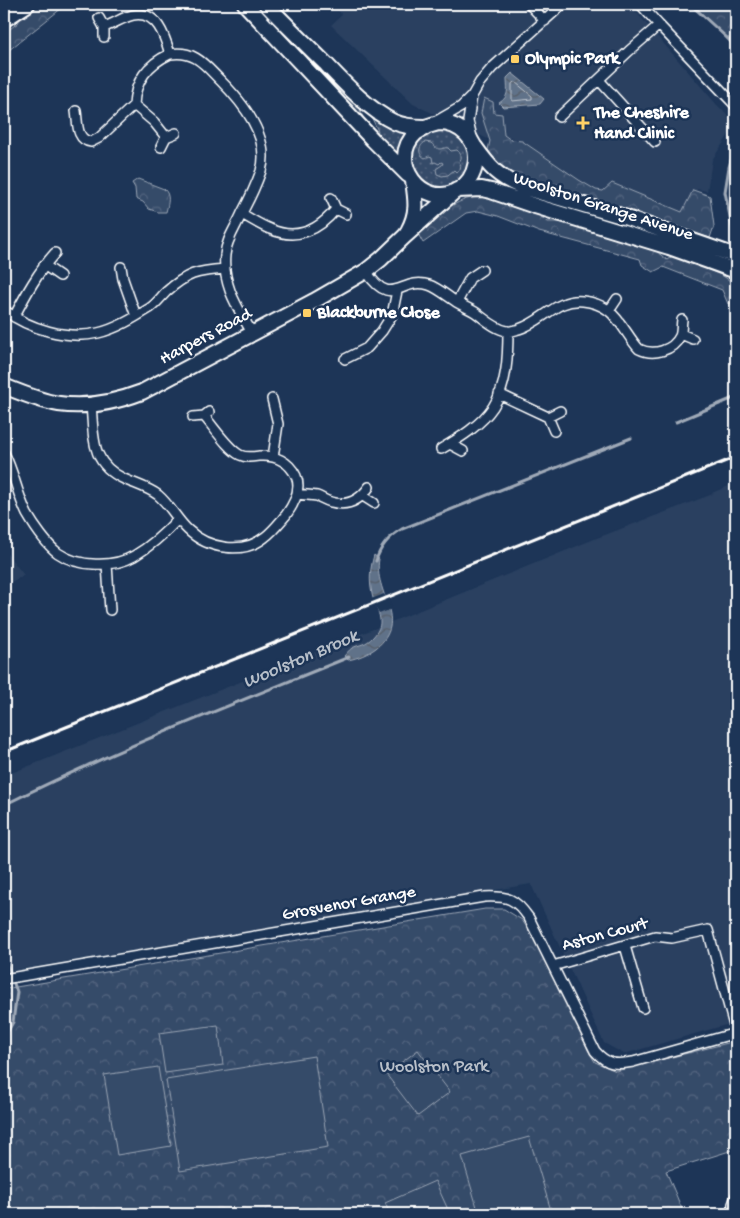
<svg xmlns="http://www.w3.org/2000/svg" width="740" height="1218" font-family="'Gochi Hand',sans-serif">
  <defs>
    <pattern id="grass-dots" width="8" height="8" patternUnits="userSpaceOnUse" patternTransform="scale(1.25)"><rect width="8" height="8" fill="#364b69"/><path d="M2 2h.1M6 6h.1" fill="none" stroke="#546680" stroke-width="1.8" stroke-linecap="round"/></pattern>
    <pattern id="forest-crowns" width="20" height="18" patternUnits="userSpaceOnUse" patternTransform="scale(1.25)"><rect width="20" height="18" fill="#364b69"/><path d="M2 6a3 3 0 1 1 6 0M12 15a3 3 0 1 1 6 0" fill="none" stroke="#546680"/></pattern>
    <pattern id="water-waves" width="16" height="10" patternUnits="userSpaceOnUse" patternTransform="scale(1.25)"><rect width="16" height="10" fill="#617289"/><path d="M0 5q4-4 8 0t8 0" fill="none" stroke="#555d67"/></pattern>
  </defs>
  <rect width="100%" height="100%" fill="#1d3557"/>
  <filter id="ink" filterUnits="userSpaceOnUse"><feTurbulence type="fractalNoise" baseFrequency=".02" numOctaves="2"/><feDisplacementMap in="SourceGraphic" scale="10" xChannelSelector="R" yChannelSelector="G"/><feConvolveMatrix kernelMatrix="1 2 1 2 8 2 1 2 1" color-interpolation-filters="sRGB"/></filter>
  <g filter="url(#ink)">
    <path fill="#2a4161" d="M 333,4 L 623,4 L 637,13 L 717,105 L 736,124 L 712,160 L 707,191 L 697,189 L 684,221 L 583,191 L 529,155 L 511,137 L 488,139 L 413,104 L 331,25 L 342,15 Z
      M 736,483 L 736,1022 L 624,1054 L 604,1043 L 531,884 L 4,972 L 4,776 L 396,620 L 597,538 L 713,494 L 712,493 Z
      M 4,550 L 24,575 L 4,586 Z"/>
    <path fill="url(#grass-dots)" stroke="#9aa5b4" d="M 251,4 L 257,4 L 319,67 L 363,107 L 360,111 L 368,127 Z
      M 369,112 L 411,131 L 401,162 L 375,135 L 378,131 Z
      M412 159a29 29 0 1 1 58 0a29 29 0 1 1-58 0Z"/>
    <path fill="url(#forest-crowns)" stroke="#9aa5b4" d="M 33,4 L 67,4 L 4,54 L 4,33 L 18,23 L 23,12 Z
      M 693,4 L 736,4 L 736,49 Z
      M 484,98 L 493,102 L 494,113 L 502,114 L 504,135 L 511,140 L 522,141 L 579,180 L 596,190 L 603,191 L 612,183 L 682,212 L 693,190 L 710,196 L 714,226 L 710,238 L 517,177 C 502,169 496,166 488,150 L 490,141 L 481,113 Z
      M 425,142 L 431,143 C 434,145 435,149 440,149 C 443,149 445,147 448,148 L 451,151 L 457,150 C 461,154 463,157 459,162 L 461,165 L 460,169 L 457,173 L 454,170 L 448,175 L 442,176 L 437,174 L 436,169 L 442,165 L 443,163 L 441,162 L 439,164 L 435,162 L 433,163 L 432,157 L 429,156 L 425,158 C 417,154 419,146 425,142 Z
      M 138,179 L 164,189 C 171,195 168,204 166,212 L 158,212 L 149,209 L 143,202 L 136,199 L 135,188 L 132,183 Z
      M 476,197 L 483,197 L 500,201 L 540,216 L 548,222 L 563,222 L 572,226 L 576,224 L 642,244 L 655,250 L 667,260 L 674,255 L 723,276 L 736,285 L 736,301 L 728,304 L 722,290 L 663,267 L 653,272 L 642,265 L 640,259 L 539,232 L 498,216 L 478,211 L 466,213 L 423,243 L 418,234 C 437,218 450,201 476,197 Z
      M 485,909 L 504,909 L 522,920 L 533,937 L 572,1011 L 588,1050 L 595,1062 L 616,1071 L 736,1041 L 736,1149 L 666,1171 L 684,1214 L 4,1214 L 4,989 Z"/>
    <path fill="#364b69" stroke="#9aa5b4" d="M 218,1025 L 223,1065 L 165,1073 L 159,1033 Z
      M 418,1050 L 450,1092 L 418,1116 L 386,1074 Z
      M 314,1056 L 328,1147 L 180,1171 L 166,1080 Z
      M 158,1067 L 171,1146 L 117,1155 L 104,1075 Z
      M 529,1137 L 552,1214 L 479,1214 L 462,1156 Z
      M 435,1181 L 450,1214 L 390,1214 L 385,1203 Z"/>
    <path fill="url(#water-waves)" stroke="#a0aab8" d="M 512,73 L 544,99 L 540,104 L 503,107 L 499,103 C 510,96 507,90 507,78 Z
      M 374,555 L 379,559 C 373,593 410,620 376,648 C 368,654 358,658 348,660 L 344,656 C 346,654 349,650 352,648 C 360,644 366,645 373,637 C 388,621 375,610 372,594 C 369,580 370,569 374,555 Z"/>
    <path fill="#1d3557" d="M 384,594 L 392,609 L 379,614 L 371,599 Z"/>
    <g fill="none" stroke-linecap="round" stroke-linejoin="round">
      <path stroke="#c0c7d0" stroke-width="1" d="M 515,82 L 532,96 L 532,99 L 512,101 L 512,84 Z"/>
      <path stroke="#a0aab8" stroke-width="3" d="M 690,4 L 736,46
        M 736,246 L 725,192 L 729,167 L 732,157 L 736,152
        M 676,422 L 736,397
        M 376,561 C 380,547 390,536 402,529 L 631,438
        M 4,805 C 116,749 234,704 349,657
        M 4,956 L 17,992 L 13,1022 L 4,1038"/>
      <g stroke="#fff" stroke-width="12">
        <path id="street" d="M 529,4 L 545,21
          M 640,4 L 659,25
          M 99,18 L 104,27 L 104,37
          M 104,27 C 114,24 123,17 133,15 C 157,10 165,37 170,54 C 195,50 205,65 221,81 C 243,103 271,137 261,171 C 256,185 249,200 242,213 C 236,227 226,240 225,255 C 222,285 238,308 252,333
          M 599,80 L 655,142
          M 76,111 C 78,123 76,140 91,142 L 99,138 L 134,105
          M 559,117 L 629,51 L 659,25 L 736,106
          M 435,122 L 461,107 L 472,96 L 480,82 L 492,68 L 563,4
          M 166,137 L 154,122 L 134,105 C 135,80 148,64 170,54
          M 472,137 L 468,121 L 472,96
          M 161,147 L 166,137 L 176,133
          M 331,198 L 336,209 L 346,214
          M 242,214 C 251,219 260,225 270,229 C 297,241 319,230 336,209
          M 44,265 L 60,276
          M 121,267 L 123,279 L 136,316
          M 366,271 C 392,311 401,276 429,285 C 438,288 447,296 455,301 C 461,305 468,308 475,312 C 485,319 495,329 507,331 C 511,332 515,330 519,329 C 543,322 556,298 583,301 C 592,302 601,305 608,310 C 621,320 628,337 639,349 C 653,356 673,351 680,336 C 682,331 681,325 682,320
          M 457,302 L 470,278 L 482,270
          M 4,310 C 29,329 67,340 98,333 C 116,329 134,318 150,308 C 156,304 161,297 166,292 C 187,273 197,271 225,269
          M 609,311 L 617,299
          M 14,317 C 26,294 38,272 55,253
          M 681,334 L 693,339
          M 345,359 L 367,348 L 382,331 L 392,315 L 397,291
          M 499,394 L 548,417 L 554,431
          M 272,399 L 278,424 L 273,457
          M 91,404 C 94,437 90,463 124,479 C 135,484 149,488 158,495 C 170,505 177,520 188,530 C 208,549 243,555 265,537 C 273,531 279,523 286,515 C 294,504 302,490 296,476 C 289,461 275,455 259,456 C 252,457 246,458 240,455 C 228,449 213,426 204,416
          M 193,417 L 204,416 L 209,412
          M 548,417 L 560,411
          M 450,444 L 463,451
          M 441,449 C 460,438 481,425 493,407 C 507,386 508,356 508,331
          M 4,453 C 14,472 17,494 27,514 C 34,526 47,545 58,553 C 78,567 113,568 134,556 C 151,546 165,533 178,519
          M 297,494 C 304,495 310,495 317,496 C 322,498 326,501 331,502 C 348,507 360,500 369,487
          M 363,496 L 374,503
          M 107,564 L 110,610
          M 625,946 L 643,1008
          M 553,966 L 655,936 L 672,938 L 708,930 L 736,1033
          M 4,979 L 484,897 C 508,896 515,898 529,918 L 595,1051 C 607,1065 616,1065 633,1062 L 736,1033
          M 733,1214 L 733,1204 L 736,1196"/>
      </g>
      <g stroke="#fff" stroke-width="18">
        <path id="secondary" d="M 245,4 L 373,140 L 408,175
          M 266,4 C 285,24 305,43 325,63 C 344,83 369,110 394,122 C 403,126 415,127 424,127 C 429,126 434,124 439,123 C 449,123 459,127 466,134 C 483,151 477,178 458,190 C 423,211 386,161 416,133 C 419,131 423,129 426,127
          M 475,147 C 490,168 498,177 522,187 L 618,215 L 736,256
          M 457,190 L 482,189 L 491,191 L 535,206 L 669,247 L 736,271
          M 408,231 C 418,213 416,201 413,181
          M 4,386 C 21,393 40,401 59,404 C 87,408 116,402 142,392 L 314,301 L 366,271 L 381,259 L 405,236 L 455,191"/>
      </g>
      <g stroke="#fff" stroke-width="19">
        <path id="primary" d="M 4,7 L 8,4
          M 4,19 L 27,4"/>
      </g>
      <use href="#street" stroke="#1d3557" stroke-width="9"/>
      <use href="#secondary" stroke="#1d3557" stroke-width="14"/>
      <use href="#primary" stroke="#1d3557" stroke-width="15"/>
      <path stroke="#fff" stroke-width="3" d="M 4,752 L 736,457"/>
    </g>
  </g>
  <g fill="#ffd166" stroke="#1d3557" stroke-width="2">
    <rect x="510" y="54" width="10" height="10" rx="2.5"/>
    <path d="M580.5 115.5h5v5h5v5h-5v5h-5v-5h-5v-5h5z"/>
    <rect x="302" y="308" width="10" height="10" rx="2.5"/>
  </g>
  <g text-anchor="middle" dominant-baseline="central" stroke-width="5" stroke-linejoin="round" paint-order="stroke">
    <g font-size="18" font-weight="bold" fill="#fff" stroke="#1d3557" text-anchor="start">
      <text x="525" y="59">Olympic Park</text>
      <text x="594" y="113">The Cheshire<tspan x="594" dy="21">Hand Clinic</tspan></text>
      <text x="317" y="313">Blackburne Close</text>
    </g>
    <g font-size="18" fill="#fff" stroke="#1d3557">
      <text transform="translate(603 207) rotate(18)">Woolston Grange Avenue</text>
      <text transform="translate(206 337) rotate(-28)">Harpers Road</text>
      <text transform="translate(349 904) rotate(-10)">Grosvenor Grange</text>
      <text transform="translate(605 935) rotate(-15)">Aston Court</text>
    </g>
    <g font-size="18" fill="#b9c0ca" stroke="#1d3557">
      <text x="434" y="1067">Woolston Park</text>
    </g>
    <g font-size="19" font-style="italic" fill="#b8c0ca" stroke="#1d3557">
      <text transform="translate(301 660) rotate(-23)">Woolston Brook</text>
    </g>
  </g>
  <rect width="740" height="1218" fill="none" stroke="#1d3557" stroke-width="20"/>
  <rect x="10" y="10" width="720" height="1198" fill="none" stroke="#fff" stroke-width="2" filter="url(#ink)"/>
</svg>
